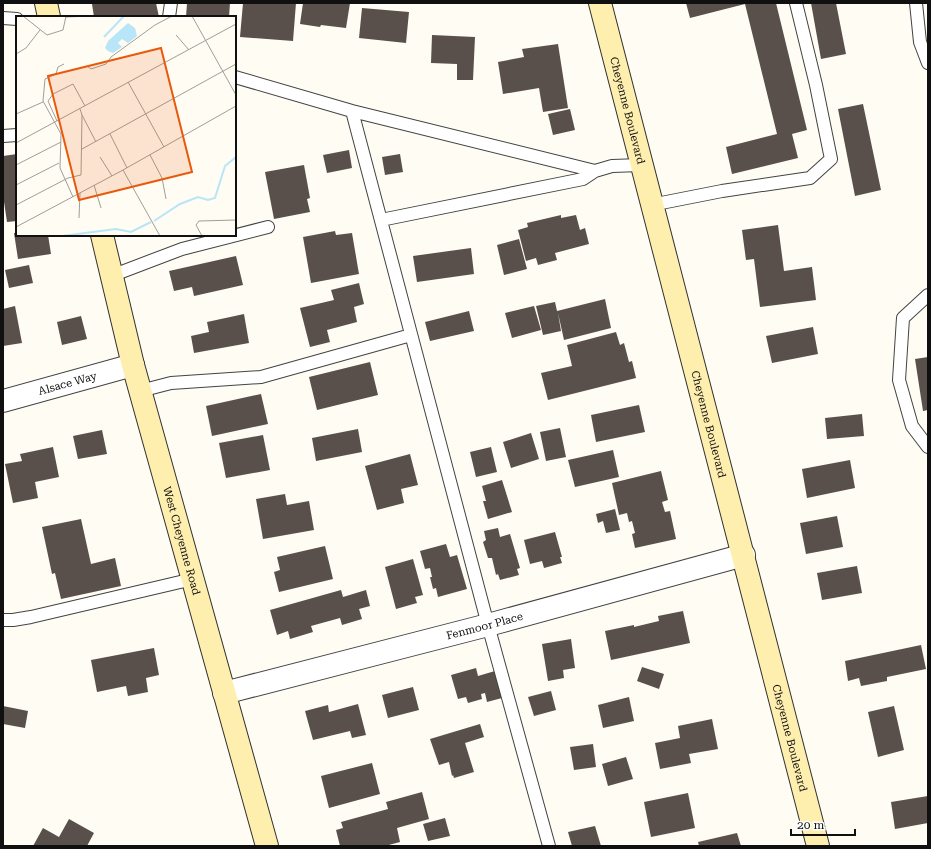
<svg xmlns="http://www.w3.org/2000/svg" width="931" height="849" font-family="'Roboto Serif',serif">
  <rect width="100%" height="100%" fill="#fffcf3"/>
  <path fill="#59504c" d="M 97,3 L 156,3 L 159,17 L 94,17 L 92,4 Z
    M 187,3 L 230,3 L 229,17 L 186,17 Z
    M 243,3 L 296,3 L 293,41 L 240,37 Z
    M 303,3 L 350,3 L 346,28 L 321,25 L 320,27 L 300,24 Z
    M 686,3 L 776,3 L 807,130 L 792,134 L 798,158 L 732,174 L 726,147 L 777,134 L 745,4 L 690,18 Z
    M 811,3 L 836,3 L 846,54 L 821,59 Z
    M 362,8 L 409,12 L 406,43 L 359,38 Z
    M 432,35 L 475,37 L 473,80 L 457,80 L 457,64 L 431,63 Z
    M 558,44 L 568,108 L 543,112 L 539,88 L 503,94 L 498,62 L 524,57 L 522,49 Z
    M 863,104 L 881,190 L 855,196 L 838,109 Z
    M 570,109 L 575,130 L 553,135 L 548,114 Z
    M 349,150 L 352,168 L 327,173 L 323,155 Z
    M 17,154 L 17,221 L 7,222 L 3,195 L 3,156 Z
    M 400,154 L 403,172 L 385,175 L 382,157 Z
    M 304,165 L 310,198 L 307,199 L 310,212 L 274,219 L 265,172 Z
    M 561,215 L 561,218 L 576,215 L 580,230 L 585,228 L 589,244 L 555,253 L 557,260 L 538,265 L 536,258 L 526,261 L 518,230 L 528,227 L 527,223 Z
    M 778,225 L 784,271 L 812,267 L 816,300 L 760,307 L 754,259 L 746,260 L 742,230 Z
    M 335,231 L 336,235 L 352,233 L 359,274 L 311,283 L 303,237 Z
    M 14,233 L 17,233 L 17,235 L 48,235 L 51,254 L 18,259 Z
    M 519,239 L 527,269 L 504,275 L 497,245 Z
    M 471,248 L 474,274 L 417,282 L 413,256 Z
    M 236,256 L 243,285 L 194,296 L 192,287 L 174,291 L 169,271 Z
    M 29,265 L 33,283 L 9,288 L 5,270 Z
    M 359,283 L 364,304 L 354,307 L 357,322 L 327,330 L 330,342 L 310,347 L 300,308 L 334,300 L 331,290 Z
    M 605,299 L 611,328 L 564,340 L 558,313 L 561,331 L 543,335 L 536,306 L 555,302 L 557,311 Z
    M 15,306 L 22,343 L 3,346 L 3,309 Z
    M 534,306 L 541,330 L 512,338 L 505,313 Z
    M 469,311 L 474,331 L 430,341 L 425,322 Z
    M 244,314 L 249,343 L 194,353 L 191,336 L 209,332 L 207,322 Z
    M 81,316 L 87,339 L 62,345 L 57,322 Z
    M 813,327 L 818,354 L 772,363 L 766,336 Z
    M 616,332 L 620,345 L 624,343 L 629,362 L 632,361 L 636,378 L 548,400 L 541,373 L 572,366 L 567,345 Z
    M 928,357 L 928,410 L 923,411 L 915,359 Z
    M 370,362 L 378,395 L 317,410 L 309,377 Z
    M 261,394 L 268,424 L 212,436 L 206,406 Z
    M 639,405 L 645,432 L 596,442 L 591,415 Z
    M 862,414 L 864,436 L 827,439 L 825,418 Z
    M 560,428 L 566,457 L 546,461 L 540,432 Z
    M 358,429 L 362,452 L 316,461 L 312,438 Z
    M 102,430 L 107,454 L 78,459 L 73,436 Z
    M 531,433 L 539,459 L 511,468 L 503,442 Z
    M 263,435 L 270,470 L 226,478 L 219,443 Z
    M 53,447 L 59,477 L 35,482 L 38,498 L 13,503 L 5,464 L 22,461 L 20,454 Z
    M 491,447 L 497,472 L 476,477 L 470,452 Z
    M 613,450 L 619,477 L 575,487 L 568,460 Z
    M 410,454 L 418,485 L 401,489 L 404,503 L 377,510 L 365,466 Z
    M 850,460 L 855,488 L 807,498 L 802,469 Z
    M 661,471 L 668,500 L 662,502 L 665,512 L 670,511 L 676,539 L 635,548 L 632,534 L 635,533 L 632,521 L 629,522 L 627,513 L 619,515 L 612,483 Z
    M 502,480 L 512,512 L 488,519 L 483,501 L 486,501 L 482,486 Z
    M 285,494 L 287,505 L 309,501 L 314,530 L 263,539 L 256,499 Z
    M 615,509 L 620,530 L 606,533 L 603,521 L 598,523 L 596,514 Z
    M 837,516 L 843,547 L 806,554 L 800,523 Z
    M 81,519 L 91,564 L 115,558 L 121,586 L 61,599 L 55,573 L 52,574 L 42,527 Z
    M 498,528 L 500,537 L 510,534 L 520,568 L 517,569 L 519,575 L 500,580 L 498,574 L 496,575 L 492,558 L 488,558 L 483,542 L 486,540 L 484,531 Z
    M 555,532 L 562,557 L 560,557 L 562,563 L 544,568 L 542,561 L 530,564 L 524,540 Z
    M 446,544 L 450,557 L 457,555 L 467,589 L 438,597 L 436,588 L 433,589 L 430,577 L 432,577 L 430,568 L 425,569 L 420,551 Z
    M 325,546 L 333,579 L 279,592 L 274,572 L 280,570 L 277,557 Z
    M 413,559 L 423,595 L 415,597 L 417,603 L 396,609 L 385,567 Z
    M 857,566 L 862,593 L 822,600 L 817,573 Z
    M 341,590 L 343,597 L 366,590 L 370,606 L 359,609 L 362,619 L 342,625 L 340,618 L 311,626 L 313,632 L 290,639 L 288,631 L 277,635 L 270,610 Z
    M 683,611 L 690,643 L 611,660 L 605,631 L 634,625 L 634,627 L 659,621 L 658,616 Z
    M 571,639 L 575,668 L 563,670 L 564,678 L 548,681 L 542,644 Z
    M 921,645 L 926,669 L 887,677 L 887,681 L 861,686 L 859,678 L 848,681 L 845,661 Z
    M 154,648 L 159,675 L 146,678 L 148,692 L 128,696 L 126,686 L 97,692 L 91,660 Z
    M 642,667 L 664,674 L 659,689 L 637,681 Z
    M 476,668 L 478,676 L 495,671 L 502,698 L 487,702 L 485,693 L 481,694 L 482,699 L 468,703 L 466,697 L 458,699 L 451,675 Z
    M 413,687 L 419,710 L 388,718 L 382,695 Z
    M 551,691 L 556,710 L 534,716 L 528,697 Z
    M 629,697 L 634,721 L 603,728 L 598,705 Z
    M 358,704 L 366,735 L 352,738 L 350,731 L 313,740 L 305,711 L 328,705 L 329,712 Z
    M 3,706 L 28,711 L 25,728 L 3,724 Z
    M 894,706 L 904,750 L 878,757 L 868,712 Z
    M 712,719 L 718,749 L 689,754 L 691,763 L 660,769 L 655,743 L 680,738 L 678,726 Z
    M 480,724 L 484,737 L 465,743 L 474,772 L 454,778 L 453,775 L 452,776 L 449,762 L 439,765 L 430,739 Z
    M 593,744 L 596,767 L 574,770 L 570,747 Z
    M 626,757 L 633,779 L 608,786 L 602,764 Z
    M 372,763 L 380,794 L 329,808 L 321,776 Z
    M 422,792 L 429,819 L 397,828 L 400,842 L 385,846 L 340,846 L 336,830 L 343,828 L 341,822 L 388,809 L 386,802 Z
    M 688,793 L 695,828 L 651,837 L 644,802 Z
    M 928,796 L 928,823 L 895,829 L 891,802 Z
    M 445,818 L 450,836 L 428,841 L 423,824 Z
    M 69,819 L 94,833 L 87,846 L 33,846 L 43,828 L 59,837 Z
    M 595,826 L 601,846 L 572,846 L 568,832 Z
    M 737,833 L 741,846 L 699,846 L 698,842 Z"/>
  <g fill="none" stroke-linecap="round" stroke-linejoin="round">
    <g stroke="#434343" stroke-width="14">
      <path id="lane" d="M 916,3 L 920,42 L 928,63
        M 169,17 L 171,3
        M 3,18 L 17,19
        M 235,77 L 352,111 L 595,171 L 612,166 L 641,165
        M 352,111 L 488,625 L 549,846
        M 3,136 L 17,135
        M 651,205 L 722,191 L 810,178 L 831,159 L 816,85 L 796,3
        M 381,220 L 583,179 L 595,171
        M 111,276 L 182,249 L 268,227
        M 928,295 L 903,318 L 899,380 L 912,426 L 928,447
        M 140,391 L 171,383 L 261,377 L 411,335
        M 3,620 L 13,620 L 31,617 L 193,579"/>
    </g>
    <g stroke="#434343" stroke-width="24">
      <g id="street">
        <path id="s1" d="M 3,401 L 133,365"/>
        <path id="s2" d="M 224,693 L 488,625 L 744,555"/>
      </g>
    </g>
    <g stroke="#323232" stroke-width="24">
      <g id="secondary">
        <path d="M 46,3 L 49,17"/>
        <path id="s3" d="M 600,3 L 818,846"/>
        <path id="s4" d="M 102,235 L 133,365 L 267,846"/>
      </g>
    </g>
    <use href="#lane" stroke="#fff" stroke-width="12"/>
    <use href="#street" stroke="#fff" stroke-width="22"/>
    <use href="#secondary" stroke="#ffefae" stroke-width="22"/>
  </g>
  <g text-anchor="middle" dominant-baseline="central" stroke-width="4" stroke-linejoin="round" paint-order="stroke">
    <g font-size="11" fill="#101010" stroke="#fff">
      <text stroke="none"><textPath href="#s3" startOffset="111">Cheyenne Boulevard</textPath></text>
      <text stroke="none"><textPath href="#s1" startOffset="67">Alsace Way</textPath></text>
      <text stroke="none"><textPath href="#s3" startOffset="435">Cheyenne Boulevard</textPath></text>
      <text stroke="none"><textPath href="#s4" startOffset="316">West Cheyenne Road</textPath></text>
      <text stroke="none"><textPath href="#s2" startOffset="269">Fenmoor Place</textPath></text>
      <text stroke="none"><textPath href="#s3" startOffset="759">Cheyenne Boulevard</textPath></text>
    </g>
  </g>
  <g transform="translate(16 16)">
    <rect width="220" height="220" fill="#fffcf3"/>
    <path d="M 112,7 L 119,12 L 121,20 L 112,27 L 106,23 L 102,27 L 106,31 L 97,37 L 92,35 L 89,32 L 92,25 Z" fill="#b8e5f7"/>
    <path fill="none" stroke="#b8e5f7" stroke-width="2" d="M 88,21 L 108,0M 138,205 L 164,188 L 182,181 L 192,184 L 199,182 L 209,150 L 220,141M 46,220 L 100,213 L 115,216 L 135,206"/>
    <path fill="none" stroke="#9f9e98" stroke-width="1" d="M 7,0 L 31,19 L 47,14 L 50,0M 176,0 L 220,79M 50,1 L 75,0M 160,19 L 173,34M 0,38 L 10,32 L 24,14M 48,48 L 42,51 L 40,58 L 29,63 L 27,85 L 45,118 L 44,152 L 57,181M 71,50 L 75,53 L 90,48 L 95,41 L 139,9 L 156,0M 112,66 L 148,131M 0,98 L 27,86M 66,99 L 80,126M 41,105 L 32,85 L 37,78 L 57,68 L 69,90M 94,118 L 111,152M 0,127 L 220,8M 66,133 L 220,48M 134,139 L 146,162 L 150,183M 84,141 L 96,160M 0,149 L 45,126M 107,154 L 144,220M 0,169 L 43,147M 78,169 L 85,192M 0,189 L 52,162 L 65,159 L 66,99 L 64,93M 63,202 L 64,177M 0,211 L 107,154 L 220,90M 186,220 L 180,209 L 183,205 L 220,204"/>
    <path fill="#e8590c" fill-opacity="0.15" stroke="#e8590c" stroke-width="2" d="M 145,32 L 176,156 L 63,184 L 32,60 Z"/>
    <rect width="220" height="220" fill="none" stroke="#101010" stroke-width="2"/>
  </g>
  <rect width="931" height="849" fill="none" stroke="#101010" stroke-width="8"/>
  <path d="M791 829v6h64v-6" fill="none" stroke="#101010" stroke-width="2"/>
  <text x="797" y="829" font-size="12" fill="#101010" stroke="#ffffff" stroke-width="3" paint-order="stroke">20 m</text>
</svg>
